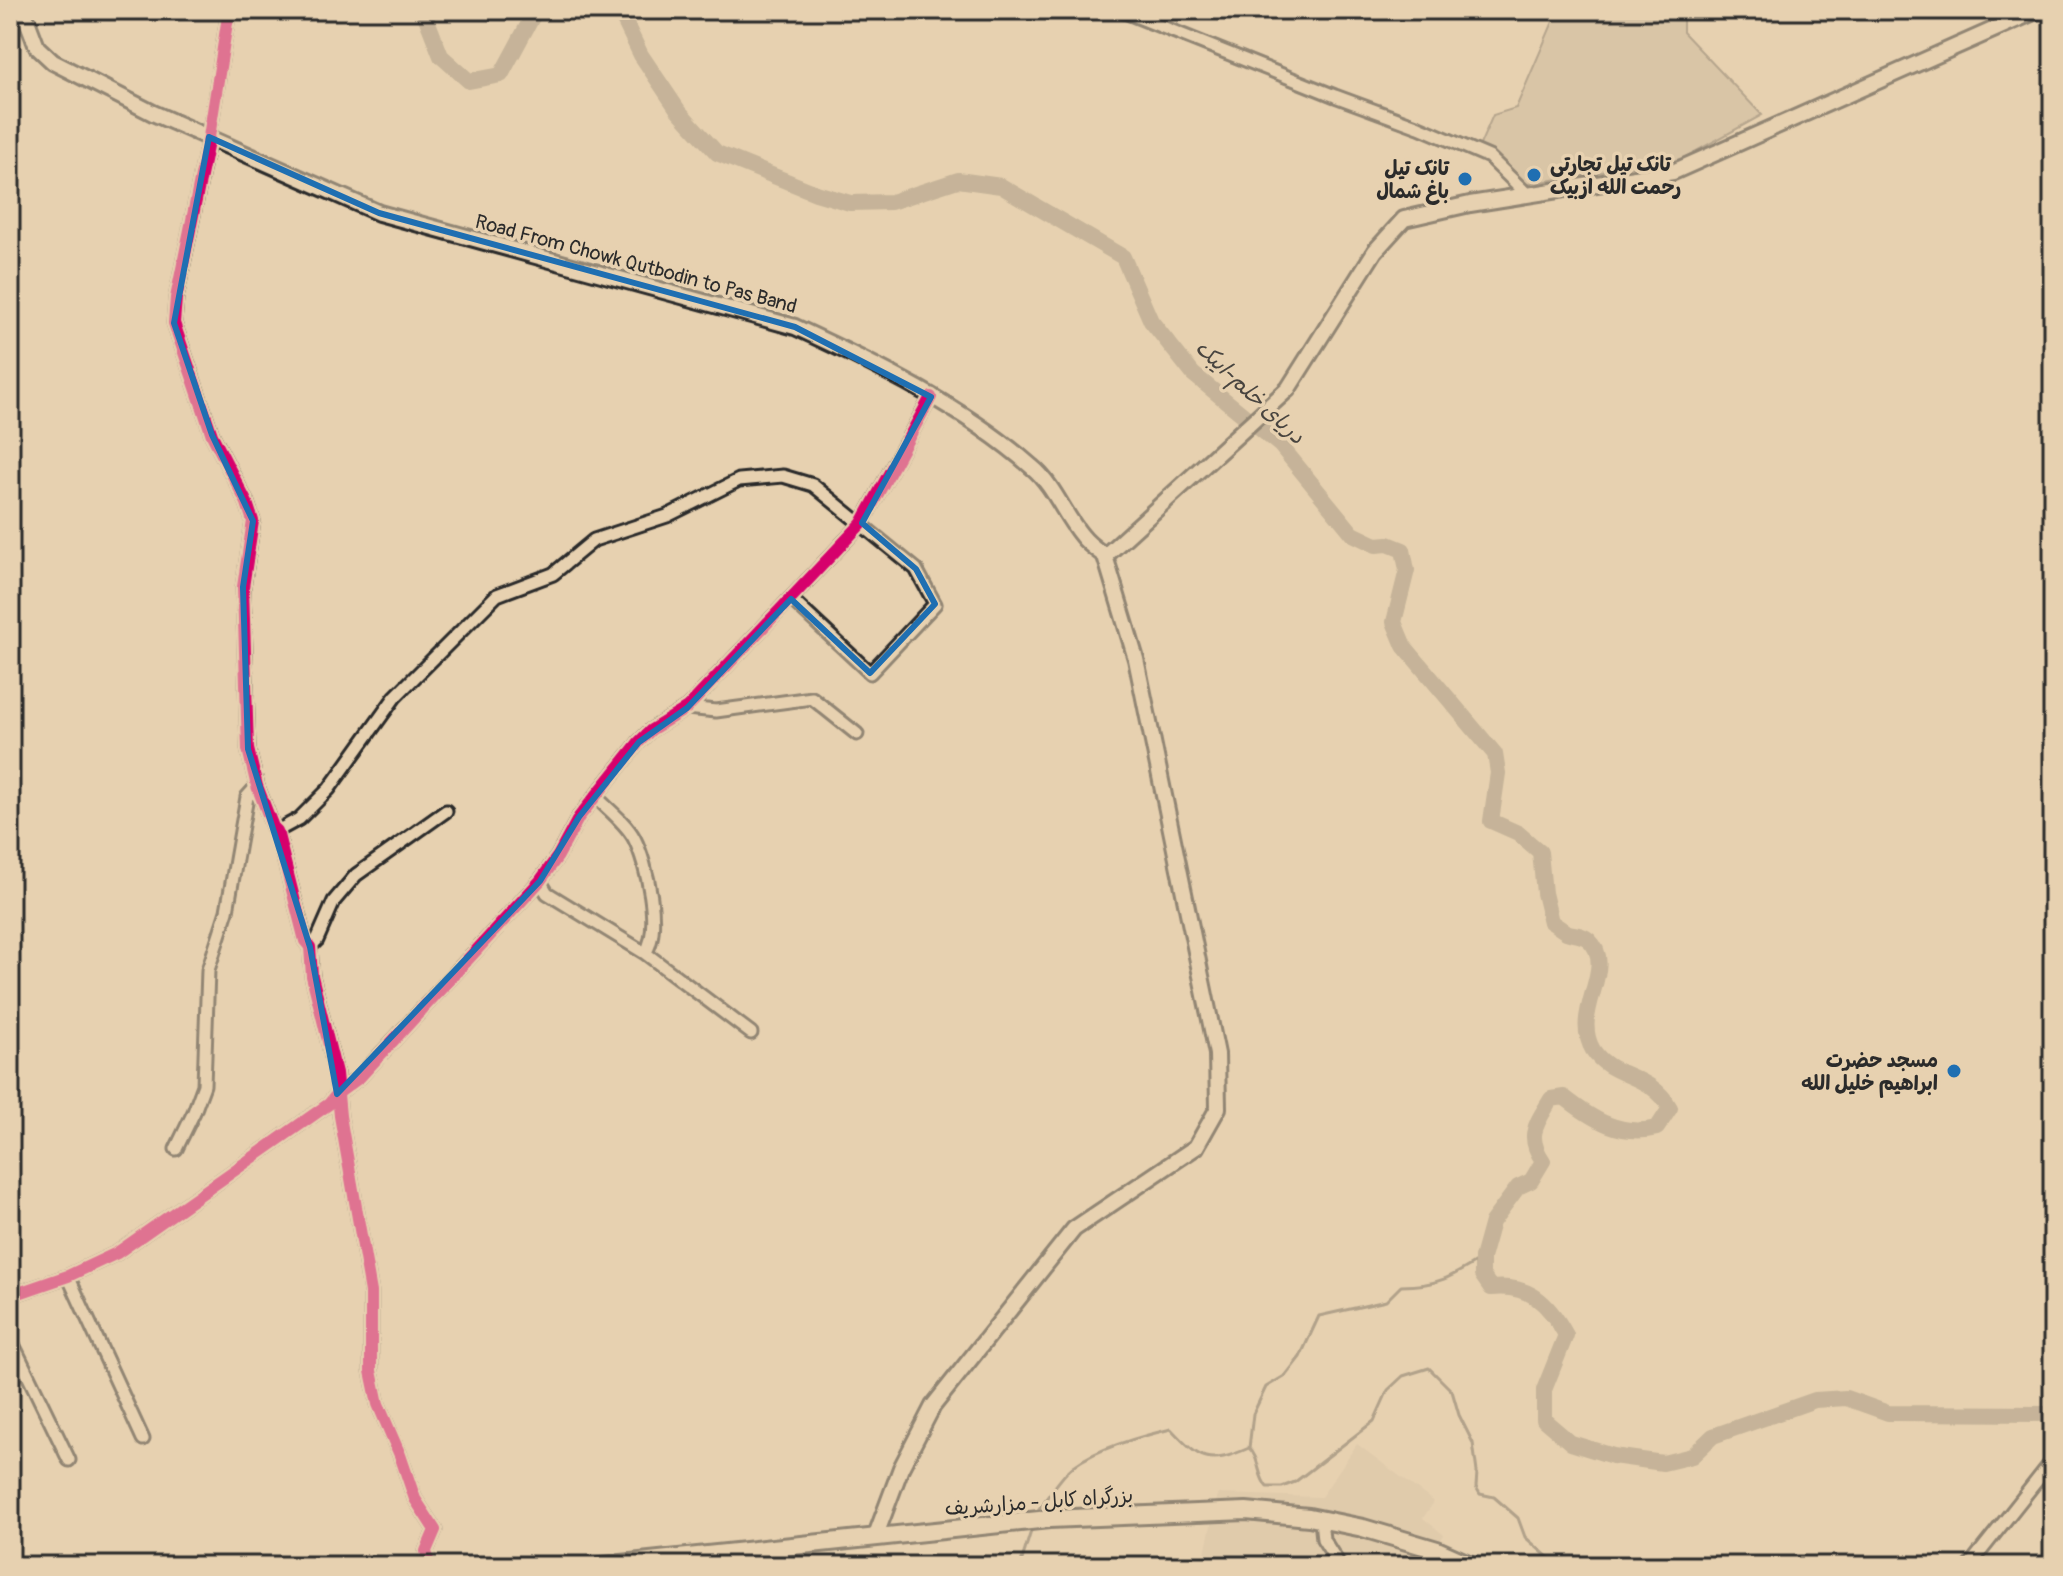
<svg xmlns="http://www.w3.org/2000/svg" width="2063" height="1576" font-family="Pangolin,'Playpen Sans Arabic',sans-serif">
  <rect width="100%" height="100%" fill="#e7d1b0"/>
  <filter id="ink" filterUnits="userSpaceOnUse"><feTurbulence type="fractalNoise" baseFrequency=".0125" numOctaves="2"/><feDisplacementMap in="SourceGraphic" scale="16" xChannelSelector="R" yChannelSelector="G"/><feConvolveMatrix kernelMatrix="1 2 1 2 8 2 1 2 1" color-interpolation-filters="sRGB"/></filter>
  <g filter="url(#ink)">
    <path fill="#d7c3a5" d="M 1357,1444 L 1434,1502 L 1423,1518 L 1444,1535 L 1424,1566 L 1202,1566 L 1218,1494 L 1321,1497 Z"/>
    <path fill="#c8b69a" stroke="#7a7062" stroke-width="2" d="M 1558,10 L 1683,10 L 1683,32 L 1762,115 L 1682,159 L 1516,186 L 1479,147 L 1493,115 L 1516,108 Z"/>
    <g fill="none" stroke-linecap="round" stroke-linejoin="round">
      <path stroke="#6f675b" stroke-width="3" d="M 1249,1448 C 1260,1458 1257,1476 1267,1487 L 1282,1487 L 1295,1482 L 1374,1421 L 1388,1390 L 1403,1376 L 1429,1368 L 1452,1391 L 1459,1415 L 1473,1443 L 1477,1472 L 1476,1487 L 1480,1494 L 1494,1497 L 1518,1518 L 1525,1537 L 1558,1566
        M 1036,1513 C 1046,1499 1056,1484 1067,1472 C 1087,1451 1142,1436 1171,1429 C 1200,1460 1208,1466 1249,1448 L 1253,1414 L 1266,1387 L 1286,1375 L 1300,1357 L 1319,1316 L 1386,1301 L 1401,1286 C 1437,1286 1452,1277 1482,1258
        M 1020,1566 L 1032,1528"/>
      <path stroke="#9d8f7b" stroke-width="16" d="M 423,10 L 441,56 L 469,81 L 501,75 L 536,10
        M 619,10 L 641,55 L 678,110 L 717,153 L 816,193 L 850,203 L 891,202 L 958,180 L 1001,186 L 1123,257 L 1151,321 L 1193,374 L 1280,445 L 1353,534 L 1376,545 L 1388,544 L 1403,550 L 1407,570 L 1394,622 L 1404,646 L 1495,754 L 1498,773 L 1491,821 L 1518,833 L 1540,852 L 1544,893 L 1551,922 C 1556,925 1561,929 1566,932 C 1574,935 1582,934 1589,940 C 1618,967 1570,1012 1593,1050 C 1611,1079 1651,1072 1670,1108 L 1657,1128 C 1621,1137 1593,1120 1564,1097 L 1551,1099 C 1537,1123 1525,1135 1543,1161 L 1531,1181 L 1518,1187 L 1492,1222 L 1482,1258 L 1482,1275 L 1491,1288 C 1529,1284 1548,1302 1566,1335 L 1544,1390 L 1544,1420 L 1571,1443 L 1613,1456 L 1663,1463 L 1692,1456 L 1713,1436 L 1815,1400 L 1846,1398 L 1888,1413 L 2047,1414 L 2053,1411"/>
      <g stroke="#2b2b2b" stroke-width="17">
        <path id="minor" d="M 229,10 L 209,137 L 176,298 L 174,323 L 212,435 L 247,503 L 253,521 L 243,587 L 248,749 L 257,786 L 273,827 L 277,831 L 305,941 L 310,947 L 312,976 L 336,1073 L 340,1116 L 371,1292 L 371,1371 L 378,1404 L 400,1455 L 415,1499 L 435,1530 L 426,1551 L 429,1566
          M 1120,10 L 1335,96 L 1419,127 L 1489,157 L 1528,195
          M 687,708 L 716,711 L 812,698 L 857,734
          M 596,797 C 608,809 626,823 634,838 C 647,863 662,930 645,953
          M 277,831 L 299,819 L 329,789 L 395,697 L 497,595 L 553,574 L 594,540 L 667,516 L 739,480 L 783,476 L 813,485 L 916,569 L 935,604 L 870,673 L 791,599
          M 540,881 L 547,893 L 645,953 L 751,1033
          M 310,947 L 317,940 L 334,901 L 356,875 L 446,811
          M 176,1149 L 194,1112 L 204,1085 L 208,970 L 227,911 L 247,797 L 257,786
          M 68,1276 L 143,1439
          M 10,1296 L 68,1276 L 117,1253 L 329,1104 L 337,1094 L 360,1077 L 540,881 L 558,856 L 579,817 L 639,742 L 651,730 L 687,708 L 862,523 L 931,397
          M 10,1338 L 69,1460
          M 1321,1520 L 1323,1539 L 1340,1566
          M 1969,1566 L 2053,1460"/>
      </g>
      <g stroke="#2b2b2b" stroke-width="20">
        <path id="major" d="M 23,10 L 37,47 L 53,62 L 153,113 L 379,213 L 795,327 C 877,365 964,407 1032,467 C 1054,485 1064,515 1082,536 C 1088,544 1097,550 1105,556 L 1288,389 L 1375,251 L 1404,219 L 1470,204 L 1673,172 L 2038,10
          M 876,1535 L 901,1468 L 933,1406 L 1074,1229 L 1196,1147 L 1218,1108 L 1217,1054 L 1136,659 L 1105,556"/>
      </g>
      <g stroke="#2b2b2b" stroke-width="22">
        <path id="highway" d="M 602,1566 L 1049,1519 L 1246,1511 L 1309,1517 L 1363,1528 L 1437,1550 L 1473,1566"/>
      </g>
      <use href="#minor" stroke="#e7d1b0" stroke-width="11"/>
      <use href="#major" stroke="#e7d1b0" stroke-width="14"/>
      <use href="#highway" stroke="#e7d1b0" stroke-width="16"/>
      <g stroke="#e7d1b0" stroke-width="17">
        <path id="cycleway" d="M 229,10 L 209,137 L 176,298 L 174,323 L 212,435 L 247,503 L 253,521 L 243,587 L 248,749 L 257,786 L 273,827 L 277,831 L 305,941 L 310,947 L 312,976 L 336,1073 L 340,1116 L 371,1292 L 371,1371 L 378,1404 L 400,1455 L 415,1499 L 435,1530 L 426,1551 L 429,1566
          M 10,1296 L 68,1276 L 117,1253 L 329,1104 L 337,1094 L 360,1077 L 540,881 L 558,856 L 579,817 L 639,742 L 651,730 L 687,708 L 862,523 L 931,397"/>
      </g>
      <use href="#cycleway" stroke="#d6006c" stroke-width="12"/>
    </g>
  </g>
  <path d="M0 0H2063V1576H0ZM 209,137 L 379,213 L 795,327 L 931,397 L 862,523 L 916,569 L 935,604 L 870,673 L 791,599 L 687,708 L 639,742 L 579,817 L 540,881 L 337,1094 L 310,947 L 248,749 L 243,587 L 253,521 L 212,435 L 174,323 Z" fill="#e7d1b0" fill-opacity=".55" fill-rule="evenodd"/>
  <path fill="none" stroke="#1f6fb2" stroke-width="6" stroke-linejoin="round" d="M 209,137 L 379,213 L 795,327 L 931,397 L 862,523 L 916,569 L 935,604 L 870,673 L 791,599 L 687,708 L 639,742 L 579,817 L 540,881 L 337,1094 L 310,947 L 248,749 L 243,587 L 253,521 L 212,435 L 174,323 Z"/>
  <g fill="#1f6fb2" stroke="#e7d1b0" stroke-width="3">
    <circle cx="1534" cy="175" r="8"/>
    <circle cx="1465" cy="179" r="8"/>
    <circle cx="1954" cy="1071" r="8"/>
  </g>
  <g text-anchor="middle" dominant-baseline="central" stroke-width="7" stroke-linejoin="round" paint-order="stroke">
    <g font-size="20" font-weight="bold" fill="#2b2b2b" stroke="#e7d1b0" text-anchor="end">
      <text x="1550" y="164" text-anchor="start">تانک تیل تجارتی<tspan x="1550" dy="23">رحمت الله ازبیک</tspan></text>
      <text x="1449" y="168">تانک تیل<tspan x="1449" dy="23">باغ شمال</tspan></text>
      <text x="1938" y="1060">مسجد حضرت<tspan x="1938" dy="23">ابراهیم خلیل الله</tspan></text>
    </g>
    <g font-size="20" fill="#2b2b2b" stroke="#e7d1b0">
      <text transform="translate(636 264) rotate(15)">Road From Chowk Qutbodin to Pas Band</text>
      <text transform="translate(1039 1502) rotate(-4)">بزرگراه کابل - مزارشریف</text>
    </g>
    <g font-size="22" font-style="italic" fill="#48443f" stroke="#e7d1b0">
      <text transform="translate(1250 392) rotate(43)">دریای خلم-ایبک</text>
    </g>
  </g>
  <rect width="2063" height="1576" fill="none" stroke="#e7d1b0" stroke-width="40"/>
  <rect x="20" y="20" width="2023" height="1536" fill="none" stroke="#2b2b2b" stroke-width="3" filter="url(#ink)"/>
</svg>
